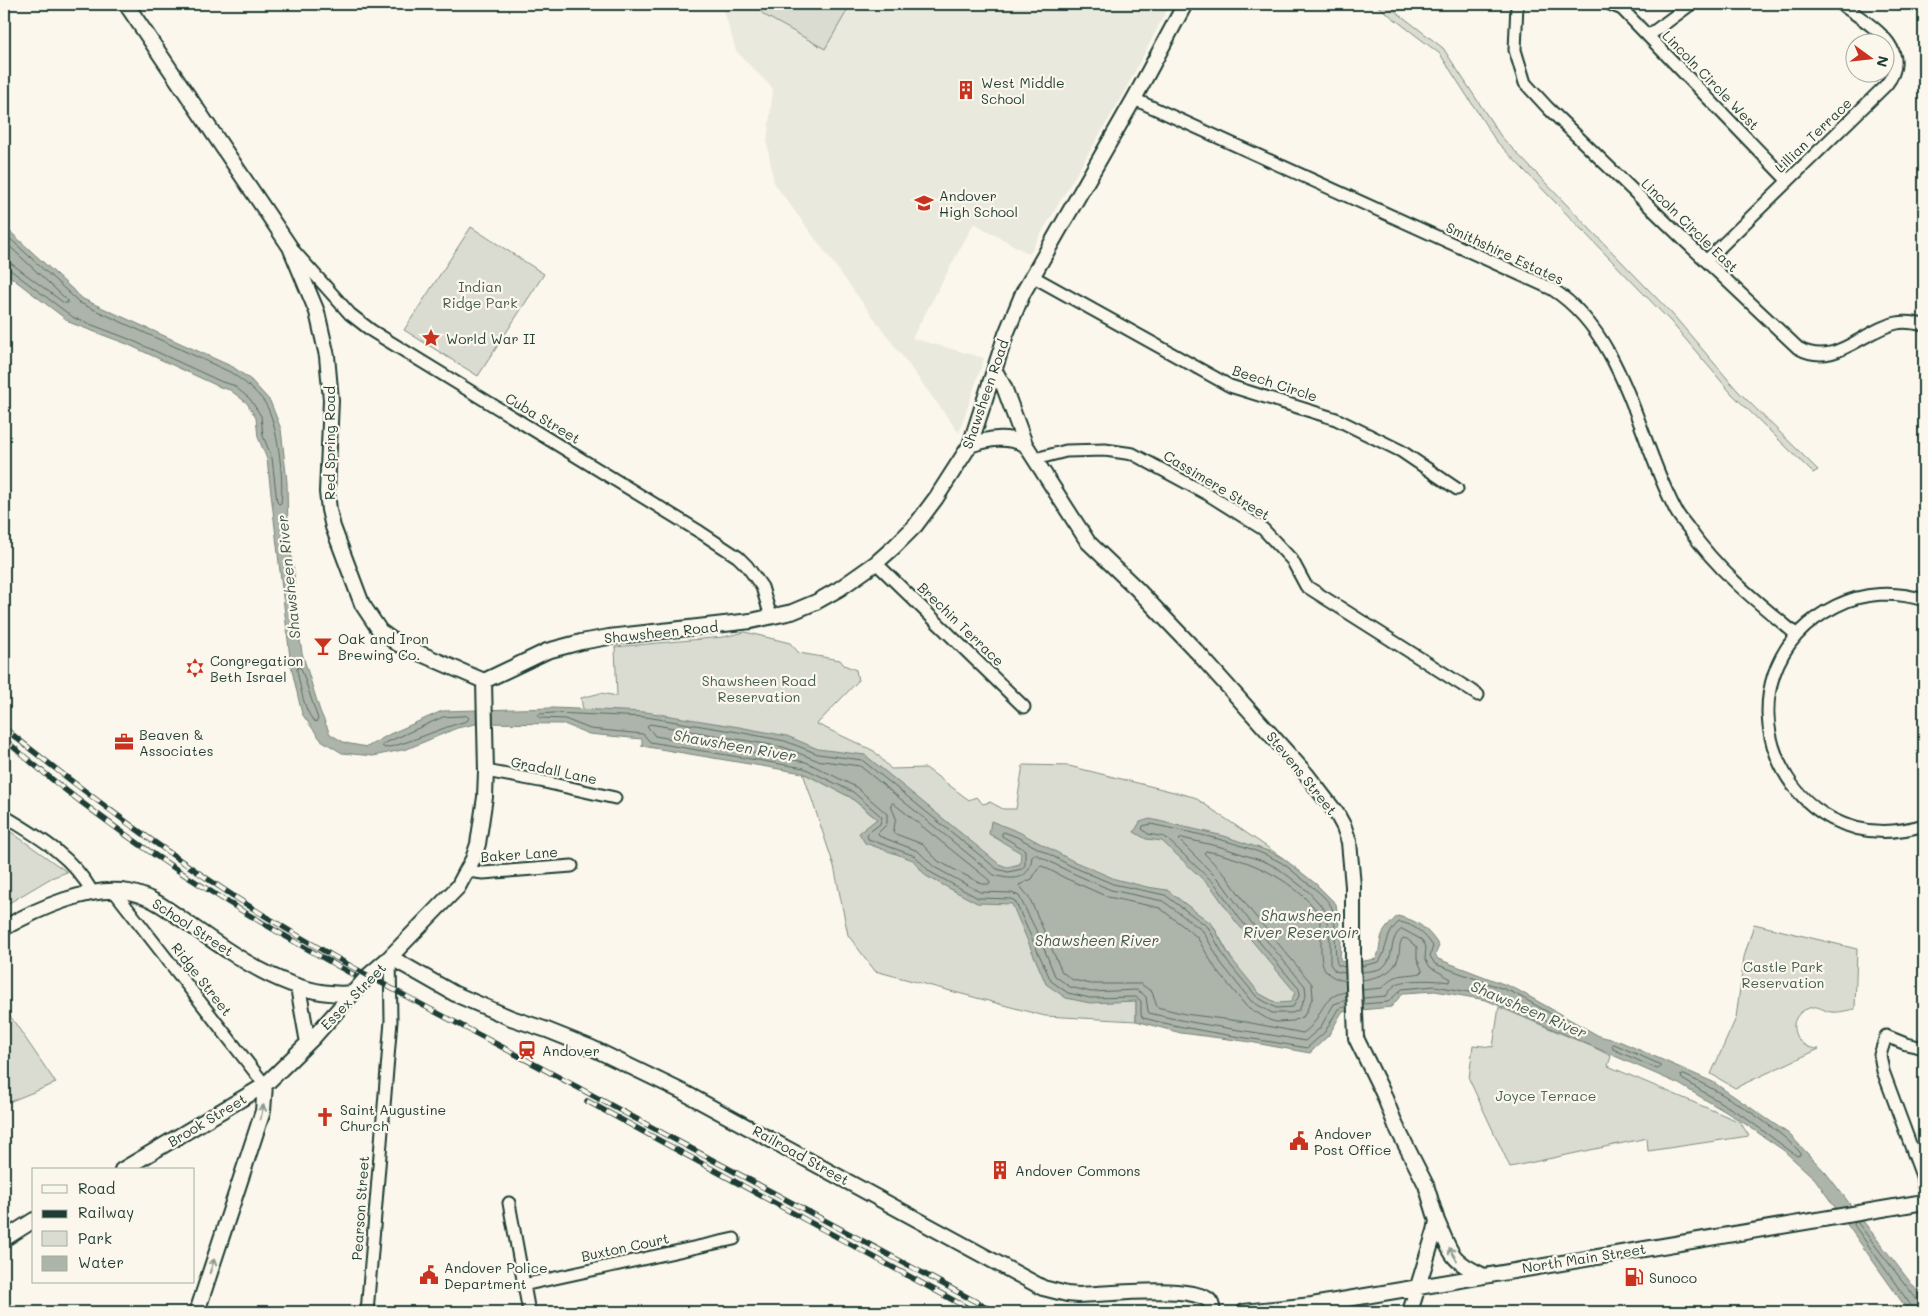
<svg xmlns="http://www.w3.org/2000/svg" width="1928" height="1316" font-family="Mali,sans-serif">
  <rect width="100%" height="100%" fill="#fbf7ec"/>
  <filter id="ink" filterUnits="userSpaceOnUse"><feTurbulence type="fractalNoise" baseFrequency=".02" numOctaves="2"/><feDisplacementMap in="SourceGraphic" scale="10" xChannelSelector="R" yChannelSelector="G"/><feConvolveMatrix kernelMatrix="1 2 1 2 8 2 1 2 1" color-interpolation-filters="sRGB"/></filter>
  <g filter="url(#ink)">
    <path fill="#eae9de" d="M 722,4 L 1170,4 L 1120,100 L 1029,254 L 974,223 L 912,338 L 984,358 L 959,433 L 774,183 L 767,143 L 773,89 L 736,51 Z"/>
    <path fill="#dbdcd1" stroke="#7d8c82" d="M 754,4 L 851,4 L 825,49 L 764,15 Z
      M 1375,4 L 1386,4 L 1443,48 L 1500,135 L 1508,144 L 1674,316 L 1737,390 L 1818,470 L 1813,473 L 1732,394 L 1671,322 L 1496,141 L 1440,54 Z
      M 471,227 L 544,274 L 478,376 L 404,330 Z
      M 745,632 L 790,643 L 799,653 L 840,660 L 844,665 L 856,670 L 858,681 L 817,724 L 874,751 L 891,769 L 926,768 L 969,800 L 976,797 L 983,804 L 990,802 L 1003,809 L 1016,809 L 1023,765 L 1069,766 L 1194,797 L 1283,858 L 1257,854 L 1308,1020 L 1248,988 L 1212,924 L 1039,881 L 987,861 L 898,793 L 617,711 L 583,710 L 581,698 L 601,693 L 617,696 L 615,647 L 723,637 Z
      M 803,773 L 850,797 L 879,821 L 1046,906 L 1136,977 L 1136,1021 L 1045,1016 L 875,971 L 848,935 L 834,866 Z
      M 4,827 L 67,872 L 51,878 L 4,906 Z
      M 1754,924 L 1857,949 L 1855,1009 C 1848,1010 1839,1013 1831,1012 C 1823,1011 1818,1004 1809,1008 C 1783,1017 1793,1049 1819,1049 L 1735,1088 L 1711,1074 L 1736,1018 L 1744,957 Z
      M 4,1007 L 56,1083 L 4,1104 Z
      M 1499,1007 L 1593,1047 L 1611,1056 L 1608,1066 L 1740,1122 L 1749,1136 L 1648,1151 L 1647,1138 L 1510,1167 L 1469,1079 L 1473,1045 L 1493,1047 Z"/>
    <path fill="#adb4aa" stroke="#74847b" d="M 4,226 L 83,299 L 233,367 L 251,380 L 270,401 L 281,429 L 287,482 L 288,534 L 294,572 L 295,607 L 302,653 L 320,711 L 330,734 L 345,743 L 367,747 L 390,734 L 442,711 L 553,708 L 646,712 L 739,727 L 787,736 L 818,749 L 865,755 L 999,864 L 1007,867 L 1020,864 L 1021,853 L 989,834 L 991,821 L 1019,832 L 1073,861 L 1115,879 L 1147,887 L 1167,890 L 1212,924 L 1230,957 L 1260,994 L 1277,1003 L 1291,1002 L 1295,992 L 1236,922 L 1212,888 L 1162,841 L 1146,839 L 1134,832 L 1140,822 L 1150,819 L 1224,836 L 1271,852 L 1283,858 L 1316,884 L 1336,904 L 1341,939 L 1340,961 L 1352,963 L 1376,959 C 1380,951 1379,944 1382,935 C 1385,928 1392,922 1397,916 C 1418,920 1428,929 1439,946 L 1435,955 L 1438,959 L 1514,988 L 1599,1036 L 1619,1041 L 1713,1082 L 1789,1134 L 1826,1173 L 1924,1300 L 1924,1312 L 1909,1312 L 1815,1179 L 1783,1150 L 1741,1121 L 1679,1084 L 1486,1000 L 1435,991 L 1403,993 L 1391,1007 L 1342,1012 L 1329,1035 L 1310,1053 L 1244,1041 L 1181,1033 L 1136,1021 L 1136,1001 L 1090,1003 L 1066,998 L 1046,984 L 1012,904 L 977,903 L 926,876 L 913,860 L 865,843 L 859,833 L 877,819 L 850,797 L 803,773 L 642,746 L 642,739 L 589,734 L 564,724 L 480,723 L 457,728 L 407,749 L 373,756 L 342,753 L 321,740 L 302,714 L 291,666 L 267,459 L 258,437 L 256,418 L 247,403 L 230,390 L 220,387 L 127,344 L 71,323 L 4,272 Z"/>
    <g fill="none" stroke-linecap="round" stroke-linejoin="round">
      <path stroke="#586d63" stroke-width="1" d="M 4,233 L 80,303 L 230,372 C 243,381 256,390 265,403 C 278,423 284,480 281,503 L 279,504 L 277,502 L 272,458 L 263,436 L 261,416 L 250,399 L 233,385 L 222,382 L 129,339 L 74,318 L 9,269 L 4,269
        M 4,241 L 67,300 L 68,303 L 64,303 L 12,264 L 4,262
        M 298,667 L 301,668 L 318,719 L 316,722 C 304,715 300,684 297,670 Z
        M 467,716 L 469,718 L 467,721 C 439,728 414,742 385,748 L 382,746 L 383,744 L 443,717 Z
        M 893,803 L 989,880 L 990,884 L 982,884 L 938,861 L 922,844 L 893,833 L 896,818 L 891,806 Z
        M 1361,966 L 1379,962 C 1388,949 1385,933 1399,922 C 1414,924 1425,934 1433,946 L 1430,956 L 1435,964 L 1512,992 L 1573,1026 L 1574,1029 L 1571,1031 L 1487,995 L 1435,986 L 1402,989 L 1388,1002 L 1363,1004
        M 1345,967 L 1338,965 C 1333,959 1338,918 1331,906 C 1326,897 1314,888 1306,882 C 1298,876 1290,868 1282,863 C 1242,841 1195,834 1151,824 L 1143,826 L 1142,829 L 1148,834 L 1165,837 L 1216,885 L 1240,919 L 1299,989 L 1300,994 L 1293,1007 L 1276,1008 L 1257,997 L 1226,960 L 1208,927 L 1165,895 L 1113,884 L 1071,866 L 1017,837 L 1004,832 L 1002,833 L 1002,836 L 1025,850 L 1025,865 L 1022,869 L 1008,872 L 997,869 L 862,760 L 818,754 L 785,741 L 738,732 L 646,717 L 553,713 L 540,714 L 538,715 L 540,718 L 565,719 L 590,729 L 643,734 L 650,742 L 804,768 L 853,792 L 882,817 L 880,824 L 867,834 L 868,839 L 915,856 L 930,872 L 978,898 L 1011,899 L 1015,901 L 1051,981 L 1068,993 L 1090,998 L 1136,997 L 1141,1001 L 1141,1015 L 1143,1018 C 1197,1032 1252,1038 1307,1048 L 1325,1032 L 1338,1009 L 1347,1006
        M 1362,972 C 1368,971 1376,971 1382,968 C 1396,958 1388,937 1402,929 L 1422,940 L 1426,947 L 1425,959 L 1430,967 L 1451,979 L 1449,982 C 1438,980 1406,979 1397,984 C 1392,987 1389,992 1386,996 L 1363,998
        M 1345,973 L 1335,971 L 1330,964 L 1330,940 L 1325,910 L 1309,892 L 1279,869 L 1266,862 L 1221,847 L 1182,838 L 1179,840 L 1221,882 L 1245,915 L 1305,986 L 1306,995 L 1299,1010 L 1292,1013 L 1272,1013 L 1251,1001 L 1221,963 L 1203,931 L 1163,901 L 1111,890 L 1068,871 L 1035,854 L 1032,856 C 1030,880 1015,881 994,875 L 860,766 L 816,760 L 783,747 L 650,724 L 647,726 L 655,736 L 806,762 L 856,787 L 887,814 L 887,824 L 878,833 L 879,836 L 918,851 L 934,867 L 980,892 L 1012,893 L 1019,896 L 1039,936 L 1055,976 L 1070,987 L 1091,992 L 1136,990 L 1142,993 L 1146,997 L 1148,1011 L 1149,1013 C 1200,1026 1254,1031 1305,1041 L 1320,1028 L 1334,1004 L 1346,1000
        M 1362,980 C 1379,977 1395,974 1399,954 C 1400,948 1399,943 1403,938 L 1407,939 L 1417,947 L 1417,959 L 1422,970 L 1421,973 C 1401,977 1398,971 1382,988 L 1362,990
        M 1346,981 C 1312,975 1324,951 1320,926 C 1320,921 1320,915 1317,911 C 1290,877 1247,859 1206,851 L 1204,853 L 1227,877 L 1251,911 L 1312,984 L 1313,997 L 1304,1016 L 1293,1021 L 1276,1022 L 1269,1020 L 1246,1006 L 1215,968 L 1197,937 L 1160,908 L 1108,897 L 1065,878 L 1042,866 L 1039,867 L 1032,879 L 1019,885 L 1029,897 L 1062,972 L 1073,980 L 1091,984 L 1141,984 L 1152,992 L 1157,1007 L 1185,1014 L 1246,1022 L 1303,1033 C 1323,1021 1318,996 1346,992
        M 1614,1044 L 1659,1064 L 1661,1067 L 1657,1069 L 1613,1049 L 1612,1046 Z
        M 1684,1075 C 1721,1091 1772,1123 1800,1152 L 1800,1155 L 1797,1156 L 1743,1116 L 1682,1079 L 1681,1076 Z
        M 1855,1222 L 1854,1225 L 1912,1307 L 1913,1312
        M 1857,1222 L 1918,1301 L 1924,1303"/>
      <g stroke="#1f3d34" stroke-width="15">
        <path id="minor" d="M 1517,4 L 1515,50 L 1525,83 L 1548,108 L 1684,240 L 1798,348 C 1836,369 1862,330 1897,323 C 1906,321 1915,323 1924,325
          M 1610,4 L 1622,9 L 1788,181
          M 1648,36 L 1691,4
          M 1134,99 L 1552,289 C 1624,335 1637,436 1674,507 C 1677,515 1684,522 1689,529 C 1719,572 1757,602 1797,635
          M 293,250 L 350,314 L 372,331 L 700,532 L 738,557 L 747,566 L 762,587 L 771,617
          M 1706,261 L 1886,85 C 1915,48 1868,24 1841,4
          M 1032,276 L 1230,386 L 1336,419 L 1401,451 L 1457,489
          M 1035,459 L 1066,451 L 1105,450 L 1133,454 L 1209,495 L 1263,529 L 1292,560 L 1306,586 L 1478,695
          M 876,563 L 1024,707
          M 1924,600 C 1896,591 1863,592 1836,606 C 1704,672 1781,869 1924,825
          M 486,771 L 540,781 L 615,798
          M 4,816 C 39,837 72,856 93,893
          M 467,871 L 483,873 L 572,866
          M 114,891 L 265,1085
          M 1924,1048 L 1906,1044 L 1886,1036 L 1880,1055 L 1883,1071 L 1922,1176 L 1924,1188
          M 509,1203 L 529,1312
          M 523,1285 L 734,1239
          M 367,1312 L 391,1021 L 390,957"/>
      </g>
      <g stroke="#1f3d34" stroke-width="18">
        <path id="major" d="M 126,4 L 290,247 L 317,312 L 327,356 L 331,400 L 327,492 L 329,510 L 333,527 L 362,604 L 380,631 L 398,644 L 484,681
          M 995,371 L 1004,387 L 1025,444 L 1088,542 L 1137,589 L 1198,653 L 1307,775 L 1337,814 L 1344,827 L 1349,842 L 1353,886 L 1353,961 L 1356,1038 L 1383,1093 L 1396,1126 L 1426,1185 L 1437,1221 L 1435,1231 L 1410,1312
          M 970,445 C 990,438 1006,436 1025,444
          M 484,681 L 547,651 L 581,642 L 609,637 L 751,621 L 792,612 L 816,602 L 839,589 L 876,563 L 894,547 L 915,526 L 936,498 L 970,445 L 1006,334 L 1023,293 L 1134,99 L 1185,4
          M 4,928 C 37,909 90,885 129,892 C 150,896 166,908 183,920 C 231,953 292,1000 353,993
          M 390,957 L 455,994 L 511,1018 L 547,1030 L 592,1048 L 683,1092 L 1043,1288 L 1067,1294 L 1079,1295 C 1107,1294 1184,1285 1207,1299 C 1212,1302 1212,1307 1213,1312
          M 298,987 L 308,1043
          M 122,1170 L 265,1085 L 313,1038 L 369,975 L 390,957 L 458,887 L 473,859 L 478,844 L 485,797 L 486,771 L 484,681
          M 1437,1221 C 1451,1252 1449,1260 1482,1275
          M 4,1239 L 34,1220
          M 197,1312 L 263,1111 L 265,1085
          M 1244,1312 L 1312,1305 L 1924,1202"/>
      </g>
      <use href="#minor" stroke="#fbf7ec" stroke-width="11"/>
      <use href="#major" stroke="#fbf7ec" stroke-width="14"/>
      <g stroke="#1f3d34" stroke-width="5.5">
        <path id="rail" d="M 4,728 C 85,793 168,855 257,911 C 360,975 470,1029 577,1087 C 716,1162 855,1237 995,1312
          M 4,739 C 34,765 64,790 96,813 C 177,874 265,926 354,975
          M 587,1101 L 975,1312"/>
      </g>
      <use href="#rail" stroke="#fbf7ec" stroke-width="4" stroke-dasharray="11" stroke-linecap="butt"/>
    </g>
    <defs><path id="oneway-shaft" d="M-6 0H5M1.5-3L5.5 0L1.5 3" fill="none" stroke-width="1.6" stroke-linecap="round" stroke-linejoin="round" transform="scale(1.25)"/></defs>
    <g stroke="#8d9a90">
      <use href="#oneway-shaft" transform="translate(262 1112) rotate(-78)"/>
      <use href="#oneway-shaft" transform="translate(1453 1254) rotate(-121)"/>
      <use href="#oneway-shaft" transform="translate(212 1266) rotate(-72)"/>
    </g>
  </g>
  <defs>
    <g id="building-bare" transform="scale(1.5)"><path d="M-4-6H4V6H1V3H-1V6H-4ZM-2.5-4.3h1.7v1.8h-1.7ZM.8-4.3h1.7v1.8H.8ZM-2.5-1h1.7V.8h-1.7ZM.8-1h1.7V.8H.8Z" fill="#c8321e" stroke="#fbf7ec" stroke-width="2.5" paint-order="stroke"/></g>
    <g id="school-bare" transform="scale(1.5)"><path d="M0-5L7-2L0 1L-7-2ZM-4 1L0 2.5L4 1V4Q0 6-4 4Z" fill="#c8321e" stroke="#fbf7ec" stroke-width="2.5" paint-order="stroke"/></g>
    <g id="sight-bare" transform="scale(1.5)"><path d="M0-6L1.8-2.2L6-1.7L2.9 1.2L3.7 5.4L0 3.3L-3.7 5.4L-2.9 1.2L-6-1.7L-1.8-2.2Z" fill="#c8321e" stroke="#fbf7ec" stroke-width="2.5" paint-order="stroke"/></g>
    <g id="bar-bare" transform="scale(1.5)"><path d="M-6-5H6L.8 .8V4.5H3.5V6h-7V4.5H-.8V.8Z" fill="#c8321e" stroke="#fbf7ec" stroke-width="2.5" paint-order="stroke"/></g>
    <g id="synagogue-bare" transform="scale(1.5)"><path d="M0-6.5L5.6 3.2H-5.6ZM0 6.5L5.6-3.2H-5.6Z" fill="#c8321e" stroke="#fbf7ec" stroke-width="2.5" paint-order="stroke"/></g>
    <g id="office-bare" transform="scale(1.5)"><path d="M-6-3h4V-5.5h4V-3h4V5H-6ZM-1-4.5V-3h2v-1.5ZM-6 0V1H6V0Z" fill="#c8321e" stroke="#fbf7ec" stroke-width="2.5" paint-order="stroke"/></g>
    <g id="station-bare" transform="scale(1.5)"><path d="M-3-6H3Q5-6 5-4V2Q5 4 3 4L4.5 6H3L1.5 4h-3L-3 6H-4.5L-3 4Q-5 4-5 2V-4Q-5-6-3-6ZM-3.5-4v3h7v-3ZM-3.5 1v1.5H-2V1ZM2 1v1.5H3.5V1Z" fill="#c8321e" stroke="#fbf7ec" stroke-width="2.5" paint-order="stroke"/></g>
    <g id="church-bare" transform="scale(1.5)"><path d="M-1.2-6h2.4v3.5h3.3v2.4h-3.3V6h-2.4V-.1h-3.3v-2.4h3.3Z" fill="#c8321e" stroke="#fbf7ec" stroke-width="2.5" paint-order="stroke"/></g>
    <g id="civic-bare" transform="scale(1.5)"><path d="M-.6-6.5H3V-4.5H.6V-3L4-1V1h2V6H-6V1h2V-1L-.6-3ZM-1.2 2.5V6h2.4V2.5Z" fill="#c8321e" stroke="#fbf7ec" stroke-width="2.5" paint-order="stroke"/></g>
    <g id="fuel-bare" transform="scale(1.5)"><path d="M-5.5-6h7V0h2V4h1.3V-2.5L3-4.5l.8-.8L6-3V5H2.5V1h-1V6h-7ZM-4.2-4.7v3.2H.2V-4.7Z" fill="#c8321e" stroke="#fbf7ec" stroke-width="2.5" paint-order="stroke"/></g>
  </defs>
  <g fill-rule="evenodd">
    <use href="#building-bare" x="966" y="90"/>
    <use href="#school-bare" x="924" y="203"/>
    <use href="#sight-bare" x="431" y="338"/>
    <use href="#bar-bare" x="323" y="646"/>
    <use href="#synagogue-bare" x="195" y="668"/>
    <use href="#office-bare" x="124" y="742"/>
    <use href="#station-bare" x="527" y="1050"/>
    <use href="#church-bare" x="325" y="1117"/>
    <use href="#civic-bare" x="1299" y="1141"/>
    <use href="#building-bare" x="1000" y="1170"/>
    <use href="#civic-bare" x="429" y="1275"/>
    <use href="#fuel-bare" x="1634" y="1277"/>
  </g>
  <g text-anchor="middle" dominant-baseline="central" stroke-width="4.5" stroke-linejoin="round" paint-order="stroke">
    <g font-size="14" fill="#1f3d34" stroke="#fbf7ec">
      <text transform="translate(1711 80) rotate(46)">Lincoln Circle West</text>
      <text transform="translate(1813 135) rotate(-44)">Lillian Terrace</text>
      <text transform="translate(1690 225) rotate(44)">Lincoln Circle East</text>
      <text transform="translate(1505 253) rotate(25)">Smithshire Estates</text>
      <text transform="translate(1275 383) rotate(18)">Beech Circle</text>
      <text transform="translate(985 394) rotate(-71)">Shawsheen Road</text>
      <text transform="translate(543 418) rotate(31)">Cuba Street</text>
      <text transform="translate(329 443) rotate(-90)">Red Spring Road</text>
      <text transform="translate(1217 485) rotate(31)">Cassimere Street</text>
      <text transform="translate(961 624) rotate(44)">Brechin Terrace</text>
      <text transform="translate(661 632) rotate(-6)">Shawsheen Road</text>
      <text transform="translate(554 770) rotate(12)">Gradall Lane</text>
      <text transform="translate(1302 773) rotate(51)">Stevens Street</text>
      <text transform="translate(519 854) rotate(-4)">Baker Lane</text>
      <text transform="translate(193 927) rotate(33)">School Street</text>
      <text transform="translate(202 979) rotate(52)">Ridge Street</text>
      <text transform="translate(353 996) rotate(-46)">Essex Street</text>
      <text transform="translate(207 1120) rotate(-31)">Brook Street</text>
      <text transform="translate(801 1155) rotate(29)">Railroad Street</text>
      <text transform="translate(360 1208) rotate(-86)">Pearson Street</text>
      <text transform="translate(625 1247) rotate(-12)">Buxton Court</text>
      <text transform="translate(1584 1258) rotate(-9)">North Main Street</text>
    </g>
    <g font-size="14" fill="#1f3d34" stroke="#fbf7ec" text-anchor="start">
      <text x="981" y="82">West Middle<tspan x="981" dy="16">School</tspan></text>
      <text x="939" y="195">Andover<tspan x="939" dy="16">High School</tspan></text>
      <text x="446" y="338">World War II</text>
      <text x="338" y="638">Oak and Iron<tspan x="338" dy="16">Brewing Co.</tspan></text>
      <text x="210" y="660">Congregation<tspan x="210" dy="16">Beth Israel</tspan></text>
      <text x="139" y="734">Beaven &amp;<tspan x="139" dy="16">Associates</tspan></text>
      <text x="542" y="1050">Andover</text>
      <text x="340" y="1109">Saint Augustine<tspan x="340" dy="16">Church</tspan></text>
      <text x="1314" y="1133">Andover<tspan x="1314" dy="16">Post Office</tspan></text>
      <text x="1015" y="1170">Andover Commons</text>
      <text x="444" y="1267">Andover Police<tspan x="444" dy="16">Department</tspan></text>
      <text x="1649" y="1277">Sunoco</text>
    </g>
    <g font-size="14" fill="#455d53" stroke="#fbf7ec">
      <text x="480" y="286">Indian<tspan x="480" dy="16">Ridge Park</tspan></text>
      <text x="759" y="680">Shawsheen Road<tspan x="759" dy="16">Reservation</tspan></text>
      <text x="1783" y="966">Castle Park<tspan x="1783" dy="16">Reservation</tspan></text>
      <text x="1546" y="1095">Joyce Terrace</text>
    </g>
    <g font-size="15" font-style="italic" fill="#425b52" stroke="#fbf7ec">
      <text transform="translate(288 577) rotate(-96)">Shawsheen River</text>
      <text transform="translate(735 745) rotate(10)">Shawsheen River</text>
      <text x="1301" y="915">Shawsheen<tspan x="1301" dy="17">River Reservoir</tspan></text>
      <text x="1097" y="940">Shawsheen River</text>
      <text transform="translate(1529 1009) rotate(23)">Shawsheen River</text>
    </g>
  </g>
  <rect width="1928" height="1316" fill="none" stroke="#fbf7ec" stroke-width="20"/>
  <rect x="10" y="10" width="1908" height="1296" fill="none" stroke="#1f3d34" stroke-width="2" filter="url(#ink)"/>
  <rect x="32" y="1168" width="162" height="115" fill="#fbf7ec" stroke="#a3ada2"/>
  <rect x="42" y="1185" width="25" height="8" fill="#fbf7ec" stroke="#a3ada2"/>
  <text x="78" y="1194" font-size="15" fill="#1f3d34">Road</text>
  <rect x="42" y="1210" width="25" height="8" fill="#1f3d34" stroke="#a3ada2"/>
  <text x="78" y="1218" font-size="15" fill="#1f3d34">Railway</text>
  <rect x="42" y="1231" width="25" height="15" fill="#dbdcd1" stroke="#a3ada2"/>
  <text x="78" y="1244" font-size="15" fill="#1f3d34">Park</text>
  <rect x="42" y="1256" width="25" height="15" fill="#adb4aa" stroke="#a3ada2"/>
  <text x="78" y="1268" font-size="15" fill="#1f3d34">Water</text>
  <g transform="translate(1870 58) rotate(105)"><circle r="24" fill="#fbf7ec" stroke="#a3ada2"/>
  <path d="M0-4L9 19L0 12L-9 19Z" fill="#c8321e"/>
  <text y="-8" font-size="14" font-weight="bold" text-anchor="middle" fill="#1f3d34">N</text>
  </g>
</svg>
